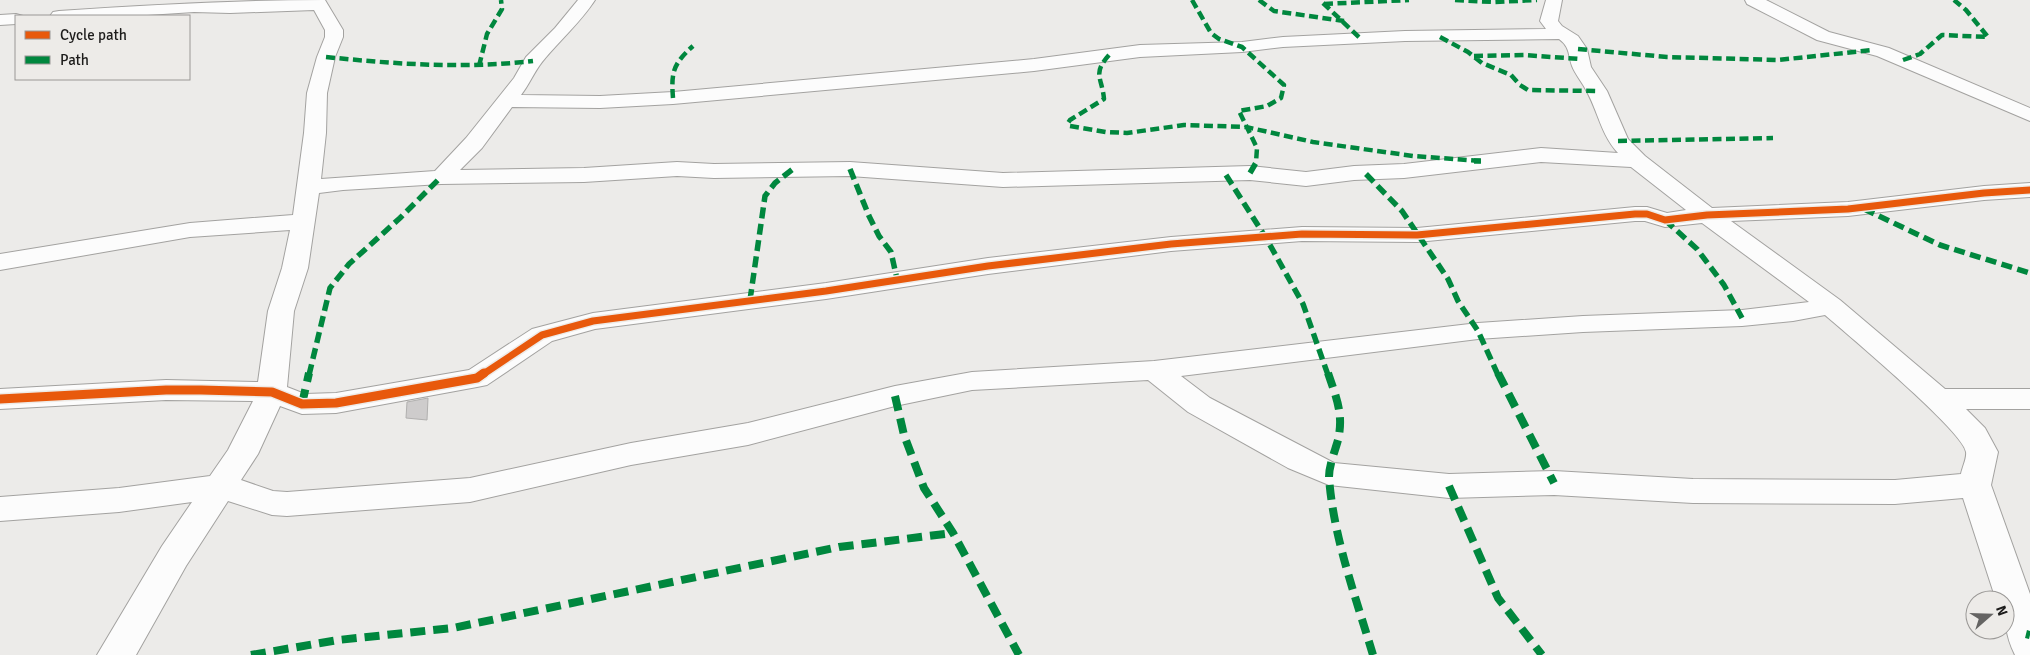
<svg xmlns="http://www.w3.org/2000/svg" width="2030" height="655" font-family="Signika,sans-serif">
  <rect width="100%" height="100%" fill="#ecebe9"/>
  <path fill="#cecccc" stroke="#b1b0af" d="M 428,398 L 427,420 L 406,418 L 407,402 Z"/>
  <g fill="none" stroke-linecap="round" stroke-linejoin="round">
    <g stroke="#a3a2a0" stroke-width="2">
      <path id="street" d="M 325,0 L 343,30 L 343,37 L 335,57 L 327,93 L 326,133 L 321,179 L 435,171 L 466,138 L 514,78 L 526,57 L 555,28 L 578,0 L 595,0 C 580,23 559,41 542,62 C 534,72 529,85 521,95 L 600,96 L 673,92 L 1034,59 L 1140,45 L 1242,42 L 1283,37 L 1405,31 L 1546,29 L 1540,21 L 1546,0 L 1562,0 L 1558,21 L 1562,26 L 1578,36 L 1587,49 L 1591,67 L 1607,91 L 1628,139 L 1645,156 L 1712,208 L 1848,202 L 1984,186 L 2030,183 L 2030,197 L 1984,200 L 1848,216 L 1731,221 L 1840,300 L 1945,389 L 2030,389 L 2030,409 L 1966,409 L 1985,428 L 1998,452 L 1991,485 L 2030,594 L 2030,655 L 2015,655 C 2005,635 2005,621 2005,600 L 1996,600 L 1963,498 L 1895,504 L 1693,503 L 1554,495 L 1449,498 L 1329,485 L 1288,468 L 1188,412 L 1148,380 L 972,390 L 895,406 L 748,445 L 631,465 L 470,502 L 287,516 L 272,515 L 228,501 L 186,566 L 136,655 L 97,655 L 162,546 L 192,502 L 119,512 L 0,521 L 0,497 L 119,488 L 210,476 L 228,450 L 253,401 L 166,400 L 0,409 L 0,389 L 166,380 L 258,382 L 268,311 L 282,268 L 290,230 L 190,237 L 0,270 L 0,254 L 190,223 L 293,215 L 304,133 L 307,93 L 317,57 L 325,37 L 325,30 L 314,10 L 230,13 L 194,12 L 132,16 L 50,16 L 53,12 L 59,11 C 148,5 237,0 325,0 ZM 1559,39 C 1570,47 1568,54 1572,66 C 1575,74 1582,82 1586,90 C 1598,111 1601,135 1618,153 L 1541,148 L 1404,164 L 1354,166 L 1306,172 L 1250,166 L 1003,173 L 850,162 L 714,164 L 677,162 L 584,168 L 460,170 L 482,148 L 512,107 L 600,108 L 673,104 L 1034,71 L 1140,57 L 1242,52 L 1283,47 L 1405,41 ZM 1541,162 L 1631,167 L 1686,210 L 1667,213 L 1647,207 L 1635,207 L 1417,228 L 1302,227 L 1171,237 L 988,258 L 826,283 L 593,313 L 532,329 L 469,370 L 336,393 L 305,394 L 287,387 L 294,311 L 308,268 L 319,193 L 343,190 L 441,184 L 584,182 L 677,176 L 714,178 L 850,176 L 1003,187 L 1250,180 L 1306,186 L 1354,180 L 1404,178 ZM 1635,221 L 1645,221 L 1665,227 L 1702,223 L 1809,302 L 1742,310 L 1583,316 L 1478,323 L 1154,361 L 972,372 L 895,386 L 748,423 L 631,443 L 470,478 L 287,492 L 273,491 L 241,480 L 258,454 L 280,406 L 302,414 L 336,413 L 477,387 L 487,385 L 552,341 L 595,329 L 826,299 L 988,274 L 1171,251 L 1302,241 L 1417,242 ZM 1825,315 C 1847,334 1964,432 1966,452 C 1967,458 1962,468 1961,474 L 1895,480 L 1693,479 L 1554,471 L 1449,474 L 1334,463 L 1210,398 L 1181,376 L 1478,339 L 1583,332 L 1742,326 L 1793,321 Z
        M 1745,0 L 1766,0 L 1829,32 L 1889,48 L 2030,108 L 2030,121 L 1877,56 L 1817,40 L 1747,4 Z
        M 16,14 L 23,16 L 16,16 L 16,24 L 0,25 L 0,15 Z"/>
    </g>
    <use href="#street" fill="#fcfcfc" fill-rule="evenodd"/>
    <path stroke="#00873e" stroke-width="4.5" stroke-dasharray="9 4.5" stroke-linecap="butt" d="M 1192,0 L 1211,33 L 1219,39 L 1242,47 L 1284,85 L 1281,98 L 1267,106 L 1239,111 L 1257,148 L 1256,162
      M 1259,0 L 1274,11 L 1344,21
      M 1455,0 L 1494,2 L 1537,0
      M 1323,3 L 1361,39
      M 1324,4 L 1409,0
      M 1440,37 L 1468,52 L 1482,63 L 1511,75 L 1520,85 L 1528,90 L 1597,91
      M 1578,49 L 1667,57 L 1778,60 L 1873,50
      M 1109,55 C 1092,74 1102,77 1104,99 L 1070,120 L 1068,123 L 1070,126 L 1106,132 L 1127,133 L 1184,125 L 1246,127 L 1313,142 L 1413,156 L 1481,161
      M 1474,56 L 1524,55 L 1580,59
      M 326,57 C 395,64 463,69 533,61
      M 1903,60 L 1920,54 L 1942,35 L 1988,37 L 1966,10 L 1954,0
      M 479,66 L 487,34 L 502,9 L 501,0
      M 673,98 C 671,72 673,64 693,46
      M 1618,141 L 1773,138"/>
    <path stroke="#00873e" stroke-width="5.5" stroke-dasharray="11 5.5" stroke-linecap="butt" d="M 1474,161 L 1481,161
      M 850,169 L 869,216 L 879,236 L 891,252 L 897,279
      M 1250,173 L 1257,161
      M 1366,174 L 1402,211 L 1448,279 L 1458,301 L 1478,331 L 1498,375
      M 1226,175 L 1266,238 L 1303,304 L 1328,375
      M 1864,209 L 1940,245 L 2030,273
      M 1665,220 L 1697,249 L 1724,285 L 1742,318
      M 750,300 L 765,196 L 775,183 L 793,169
      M 309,375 L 330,288 L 349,264 L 400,218 L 441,177"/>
    <path stroke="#00873e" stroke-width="8" stroke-dasharray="15 8" stroke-linecap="butt" d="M 1328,373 C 1336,397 1344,414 1338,440 C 1335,451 1329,465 1329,477 C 1333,536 1356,598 1373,655
      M 1498,373 L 1554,483
      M 895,396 L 904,435 L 924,488 L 953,533 L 1019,655
      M 302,404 L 309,373
      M 1449,486 L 1498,598 L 1542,655
      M 2026,634 L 2030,635
      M 251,655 L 338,640 L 453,628 L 839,547 L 953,533"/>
    <g stroke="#edebe8" stroke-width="10">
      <path id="cycleway-far1" d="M 482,375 L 542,335 L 593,321 L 826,291 L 988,266 L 1171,244 L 1302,234 L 1417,235 L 1635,214 L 1647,214 L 1665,220 L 1707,215 L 1848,209 L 1984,193 L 2030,190"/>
    </g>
    <g stroke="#edebe8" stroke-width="12">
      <path id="cycleway" d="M 0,399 L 166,390 L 201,390 L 272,392 L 302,404 L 336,403 L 477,378 L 484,373"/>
    </g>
    <use href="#cycleway-far1" stroke="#e8590c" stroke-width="7"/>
    <use href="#cycleway" stroke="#e8590c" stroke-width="9"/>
  </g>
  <rect x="15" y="15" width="175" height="65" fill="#edebe8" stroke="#9a9896"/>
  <rect x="25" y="31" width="25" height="8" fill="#e8590c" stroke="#9a9896"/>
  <text x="60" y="40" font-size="15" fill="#1d1c1b">Cycle path</text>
  <rect x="25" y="56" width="25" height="8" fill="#00873e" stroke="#9a9896"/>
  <text x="60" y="65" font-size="15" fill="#1d1c1b">Path</text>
  <g transform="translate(1990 615) rotate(70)"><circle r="24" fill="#edebe8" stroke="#9a9896"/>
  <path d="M0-4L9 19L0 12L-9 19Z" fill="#656463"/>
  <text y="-8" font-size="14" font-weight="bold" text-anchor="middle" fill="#1d1c1b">N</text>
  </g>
</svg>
